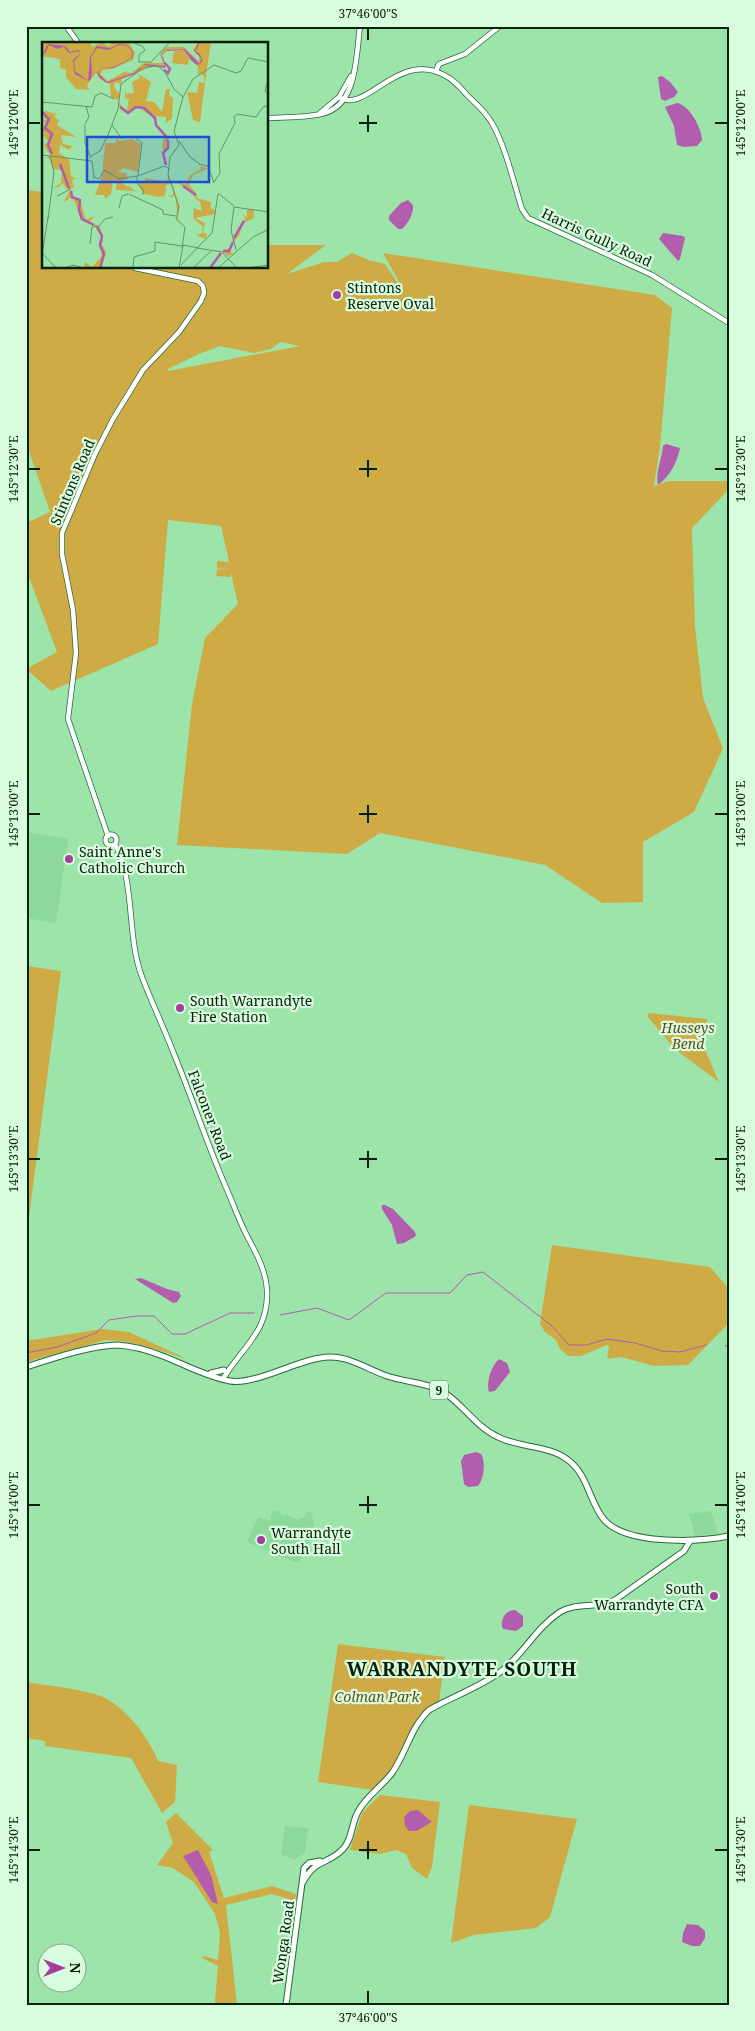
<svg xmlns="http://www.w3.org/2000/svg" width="755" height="2031" font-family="'Noto Serif',serif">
  <rect width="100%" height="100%" fill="#9de4aa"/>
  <path fill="#8cd99b" d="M 26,832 L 68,839 L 56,923 L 26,918 Z
    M 274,1511 L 279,1511 L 283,1516 L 286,1514 L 297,1520 L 305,1517 L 307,1512 L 312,1513 L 314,1526 L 299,1563 L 292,1561 L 247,1542 L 258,1517 L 272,1522 L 270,1517 Z
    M 711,1511 L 718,1534 L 695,1536 L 689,1514 Z
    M 285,1826 L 308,1828 L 305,1853 L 294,1860 L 281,1854 Z"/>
  <path fill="#ceab45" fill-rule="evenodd" d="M 26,190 L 44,192 L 44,268 L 268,268 L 268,245 L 326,245 L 287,274 L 324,262 L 337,262 L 352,253 L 369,260 L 385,264 L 399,285 L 397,292 L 402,287 L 383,253 L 655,295 L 672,308 L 660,447 L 654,486 L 669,481 L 729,481 L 729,489 L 692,528 L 695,626 L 703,698 L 723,748 L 694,812 L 643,842 L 643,902 L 602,903 L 545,865 L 380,833 L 347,854 L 177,845 L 192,704 L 205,638 L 238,604 L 231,573 L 230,577 L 216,576 L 217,569 L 230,570 L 217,568 L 217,561 L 229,562 L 221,526 L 168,520 L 158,644 L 51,691 L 26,669 L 57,652 L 26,569 L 26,523 L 50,512 L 26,442 ZM 280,342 L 300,346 L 168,371 L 168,369 L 199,354 L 220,346 L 254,353 L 271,349 Z
    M 26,966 L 61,971 L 26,1240 Z
    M 649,1013 L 707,1019 L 705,1050 L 719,1082 L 675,1049 L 647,1016 Z
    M 552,1245 L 710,1267 L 729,1289 L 729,1323 L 688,1365 L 654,1366 L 621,1357 L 607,1359 L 609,1346 L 607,1345 L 581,1356 L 568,1356 L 560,1349 L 556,1340 L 545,1332 L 540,1324 Z
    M 102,1329 L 129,1332 L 187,1359 C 161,1351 133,1340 106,1340 L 26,1362 L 26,1341 Z
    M 338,1644 L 445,1657 L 439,1702 L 418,1719 L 390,1775 L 373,1790 L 318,1782 Z
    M 26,1682 C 45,1685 91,1690 107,1699 C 129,1712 149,1738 158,1761 L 177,1765 L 175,1802 L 162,1813 L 131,1758 L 45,1746 L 45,1741 L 26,1738 Z
    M 380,1795 L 440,1802 L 432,1867 L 427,1879 L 412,1868 L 406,1854 L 396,1850 L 380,1854 L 350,1850 L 362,1813 Z
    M 469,1805 L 577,1819 L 550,1917 L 536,1928 L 474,1935 L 451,1943 Z
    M 176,1813 L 213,1850 L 209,1852 L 224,1898 L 272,1886 L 296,1894 L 295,1901 L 272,1894 L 226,1905 L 237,2005 L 216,2005 L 215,2001 L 218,1966 L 202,1958 L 203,1956 L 218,1960 L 220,1933 L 215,1914 L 194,1882 L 173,1868 L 157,1865 L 173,1843 L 166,1822 Z"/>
  <path fill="#b25dad" d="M 662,76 L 670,82 L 678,92 L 674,97 L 665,101 L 661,99 L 658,77 Z
    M 677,103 C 689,105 702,128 702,140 L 697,146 L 684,147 L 677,145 L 674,126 L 665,107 Z
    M 408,200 L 413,205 C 414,213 408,224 402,229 L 398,229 L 389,220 L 389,216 L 401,203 Z
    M 663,233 L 683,236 L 685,238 L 680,259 L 678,261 L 659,239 Z
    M 666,444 L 680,448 C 677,463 670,476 658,485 C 655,473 662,459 663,446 Z
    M 382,1205 L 385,1205 L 393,1209 L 415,1232 L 416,1236 L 404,1243 L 397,1244 L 392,1225 L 382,1209 Z
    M 141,1278 L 167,1289 L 179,1292 L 181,1296 L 177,1302 L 173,1303 L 135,1279 Z
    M 499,1359 L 507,1363 L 510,1372 L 495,1391 L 489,1392 C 486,1383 491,1366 499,1359 Z
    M 476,1452 L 481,1454 C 486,1462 484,1479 478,1486 L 468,1487 L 464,1484 L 461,1461 L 464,1455 Z
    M 515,1610 L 523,1616 L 523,1626 L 516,1631 L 503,1629 C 499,1620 506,1610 515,1610 Z
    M 418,1810 L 432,1822 L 416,1831 L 409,1831 L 405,1826 L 404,1817 L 410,1811 Z
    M 198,1850 L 211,1875 L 218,1904 L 212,1902 L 183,1856 Z
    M 687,1924 L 698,1925 L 705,1931 L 705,1938 L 700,1946 L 692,1946 L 682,1942 L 683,1933 Z"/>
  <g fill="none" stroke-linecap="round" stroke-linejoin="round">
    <path stroke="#b25dad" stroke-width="1" d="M 280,1315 L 317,1308 L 349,1320 L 386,1293 L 450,1293 L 467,1275 L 483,1272 L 552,1326 L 569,1345 L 586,1345 L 607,1339 L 635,1343 L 662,1351 L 680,1352 L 706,1345
      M 725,1346 L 729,1345
      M 26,1353 L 57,1347 L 96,1333 L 109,1320 L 136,1316 L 154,1316 L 172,1334 L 185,1334 L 230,1313 L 254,1313"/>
    <g stroke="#266c39" stroke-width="6">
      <path id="secondary" d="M 66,26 L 79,44
        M 436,71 L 439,64 L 465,54 L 500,26
        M 339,97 C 366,115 397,50 444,75 C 453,79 460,87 467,95 C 475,103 486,112 492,123 C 505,145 514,184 522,209 L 528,218 L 652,275 L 729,323
        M 320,113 L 339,97 L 351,76
        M 268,118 C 285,117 304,118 321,114 C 358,107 356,55 360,26
        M105.5 840a5.5 5.5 0 1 1 11 0a5.5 5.5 0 1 1-11 0Z
        M 108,836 L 68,719 L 76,653 L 73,610 L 62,554 L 62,533 L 95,454 L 113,419 L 143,370 L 179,332 L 201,301 L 204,293 L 203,286 L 198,281 L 135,268
        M 115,844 C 136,885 126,934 142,977 C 152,1003 164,1028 174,1054 C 193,1100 208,1147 228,1192 C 234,1206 239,1220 246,1234 C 255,1251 266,1270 267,1290 C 269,1332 242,1347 223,1379"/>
    </g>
    <g stroke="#266c39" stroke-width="7">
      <path id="primary" d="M 26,1367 C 51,1359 92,1345 118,1345 C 132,1346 147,1350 160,1355 C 182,1363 206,1377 230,1381 C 254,1385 294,1362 320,1358 C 346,1353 364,1368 387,1376 C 405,1382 423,1382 440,1390 C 460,1400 474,1426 498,1437 C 519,1448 549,1445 568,1460 C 587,1474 589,1499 602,1517 C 622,1546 698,1542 729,1536
        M 211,1373 L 224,1370
        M 303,1882 C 316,1858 328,1865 343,1849 C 353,1839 351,1822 359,1810 C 367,1796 382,1786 392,1773 C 406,1753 411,1727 429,1710 C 453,1696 481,1687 503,1670 C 524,1653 537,1627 560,1612 C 576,1602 598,1609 615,1600 L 684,1551 L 690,1541
        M 286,2005 L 304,1868 L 309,1863 L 320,1861"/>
    </g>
    <use href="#secondary" stroke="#fff" stroke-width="4.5"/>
    <use href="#primary" stroke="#fff" stroke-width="5"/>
  </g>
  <path fill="none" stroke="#05210c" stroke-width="2" d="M 368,28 L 368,40M 368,115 L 368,132M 28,123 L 40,123M 359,123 L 377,123M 715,123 L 728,123M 368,460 L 368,477M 28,469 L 40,469M 359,469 L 377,469M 715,469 L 728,469M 368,805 L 368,823M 28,814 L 40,814M 359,814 L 377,814M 715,814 L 728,814M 368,1151 L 368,1168M 28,1159 L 40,1159M 359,1159 L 377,1159M 715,1159 L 728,1159M 368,1496 L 368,1513M 28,1505 L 40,1505M 359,1505 L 377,1505M 715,1505 L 728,1505M 368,1841 L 368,1859M 28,1850 L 40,1850M 359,1850 L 377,1850M 715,1850 L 728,1850M 368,1991 L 368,2004"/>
  <g fill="#a53ea1" stroke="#d9fbde" stroke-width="2">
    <circle cx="337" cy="295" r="5"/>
    <circle cx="69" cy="859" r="5"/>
    <circle cx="180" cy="1008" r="5"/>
    <circle cx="261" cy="1540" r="5"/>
    <circle cx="714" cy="1596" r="5"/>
  </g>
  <g text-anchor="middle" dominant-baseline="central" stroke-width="4.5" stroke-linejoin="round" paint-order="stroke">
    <rect fill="#d9fbde" stroke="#45624b" stroke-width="1" x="430" y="1380.5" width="18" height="19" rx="4"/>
    <g font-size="12" font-weight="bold" fill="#05210c">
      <text x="439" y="1390">9</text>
    </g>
    <g font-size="14" fill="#05210c" stroke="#d9fbde">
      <text transform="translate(597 237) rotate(25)">Harris Gully Road</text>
      <text transform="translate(72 482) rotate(-67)">Stintons Road</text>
      <text transform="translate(210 1115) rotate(69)">Falconer Road</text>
      <text transform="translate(283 1942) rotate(-82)">Wonga Road</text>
    </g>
    <g font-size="14" fill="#05210c" stroke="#d9fbde" text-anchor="start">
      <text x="347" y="287">Stintons<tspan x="347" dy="16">Reserve Oval</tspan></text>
      <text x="79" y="851">Saint Anne's<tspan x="79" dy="16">Catholic Church</tspan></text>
      <text x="190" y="1000">South Warrandyte<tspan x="190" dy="16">Fire Station</tspan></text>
      <text x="271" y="1532">Warrandyte<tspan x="271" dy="16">South Hall</tspan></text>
      <text x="704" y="1588" text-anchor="end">South<tspan x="704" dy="16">Warrandyte CFA</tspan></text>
    </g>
    <g font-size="14" font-style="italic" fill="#5f4d1b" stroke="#d9fbde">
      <text x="688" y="1027">Husseys<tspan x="688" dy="16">Bend</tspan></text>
      <text x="377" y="1696">Colman Park</text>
    </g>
    <g font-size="19" font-weight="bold" letter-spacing="1" fill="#05210c" stroke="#d9fbde">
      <text x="462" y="1669">WARRANDYTE SOUTH</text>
    </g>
  </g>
  <g transform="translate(42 42)">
    <rect width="226" height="226" fill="#9de4aa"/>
    <path d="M 0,0 L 48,0 L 50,5 L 60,0 L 66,4 L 72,0 L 87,1 L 93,11 L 91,18 L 70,27 L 61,28 L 58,32 L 66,39 L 82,30 L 89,31 L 102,21 L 121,21 L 118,12 L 124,5 L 142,5 L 157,20 L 157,14 L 151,8 L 156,0 L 169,0 L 163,41 L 162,34 L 158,31 L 160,29 L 156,33 L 156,24 L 147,17 L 146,23 L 130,21 L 132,9 L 142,8 L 148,14 L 144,8 L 142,7 L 124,8 L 119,13 L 123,24 L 113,23 L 80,37 L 79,42 L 73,40 L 72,45 L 78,52 L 76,58 L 69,55 L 68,42 L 58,37 L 54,31 L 45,43 L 47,48 L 34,47 L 24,35 L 24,28 L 18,26 L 18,17 L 0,14 L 4,10 L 0,12 ZM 96,32 L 109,40 L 104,59 L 112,60 L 120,70 L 124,47 L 128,47 L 127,53 L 131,56 L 130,76 L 124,81 L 124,75 L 113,74 L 114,82 L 125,93 L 124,108 L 120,107 L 121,98 L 125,96 L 114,83 L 111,75 L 96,65 L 86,71 L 77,64 L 77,61 L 85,69 L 87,57 L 83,56 L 83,49 L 85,52 L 92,51 L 90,40 L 98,36 ZM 157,40 L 163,41 L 158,80 L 151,78 L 145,50 L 155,51 ZM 4,69 L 15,72 L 12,74 L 17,79 L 15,83 L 34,95 L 19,93 L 21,102 L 31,104 L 27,108 L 18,103 L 17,111 L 27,117 L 29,134 L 34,137 L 30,138 L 32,145 L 25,148 L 21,141 L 17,145 L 11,146 L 19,141 L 20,128 L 12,127 L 7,116 L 4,115 L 9,114 L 2,104 L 6,99 L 0,92 L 4,91 L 0,89 L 4,83 L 1,78 L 4,78 L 0,70 ZM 74,96 L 77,99 L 90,97 L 99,102 L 96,130 L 81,126 L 76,130 L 84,131 L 86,137 L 79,139 L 81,142 L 87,145 L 88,141 L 88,145 L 94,149 L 74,148 L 75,138 L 71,139 L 69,152 L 63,157 L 62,153 L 53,153 L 60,134 L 63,101 L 74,101 ZM 158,124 L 167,126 L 151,133 L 147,143 L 154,151 L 155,156 L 169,160 L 169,166 L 174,169 L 173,172 L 153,176 L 163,181 L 161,191 L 165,192 L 164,197 L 154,193 L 160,191 L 161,185 L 151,176 L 152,166 L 160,169 L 158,160 L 154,157 L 146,146 L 132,140 L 144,142 L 148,133 L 159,127 ZM 127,129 L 127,139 L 131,142 L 137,164 L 136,180 L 133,152 L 130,155 L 127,155 L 132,151 L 130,142 L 124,143 L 123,154 L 116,155 L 102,152 L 95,141 L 103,140 L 103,136 L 125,140 ZM 29,147 L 31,156 L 38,158 L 44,178 L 52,174 L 48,180 L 57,184 L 61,193 L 61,200 L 59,202 L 64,209 L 60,226 L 42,226 L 43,220 L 50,225 L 60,214 L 57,203 L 60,194 L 56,186 L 39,177 L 32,158 L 28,156 L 21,161 ZM 205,168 L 212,168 L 212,176 L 200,182 L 198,192 L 187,207 L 191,212 L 186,214 L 180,209 L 189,205 L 192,193 L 195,193 L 196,187 L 203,177 L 201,172 L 205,176 Z" fill="#ceab45"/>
    <path d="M 157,0 L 157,3 L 153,9 L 158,12 L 160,17 L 160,20 L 158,22 L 155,23 L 150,19 L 142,8 L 124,9 L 120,13 L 124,23 L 123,26 L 102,23 L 93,32 L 66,41 L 63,40 L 57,35 L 55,31 L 60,26 L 72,25 L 89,16 L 90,9 L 85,4 L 77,3 L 66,8 L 55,6 L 49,15 L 50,30 L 49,37 L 46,39 L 33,32 L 32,28 L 31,18 L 38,12 L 36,9 L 27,11 L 22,5 L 15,7 L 7,3 L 4,10 L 0,14 L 6,2 L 23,4 L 28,10 L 35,8 L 37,8 L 38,13 L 32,19 L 33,29 L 46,39 L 48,15 L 55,4 L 68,6 L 77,2 L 85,3 L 91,9 L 90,16 L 72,26 L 60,26 L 56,31 L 65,40 L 92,31 L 103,22 L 123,24 L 119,13 L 124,8 L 143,7 L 158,22 L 159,16 L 152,9 Z" fill="#b25dad"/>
    <path fill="none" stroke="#b25dad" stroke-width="2.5" d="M 122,28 L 126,31 L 128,27 L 123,21M 78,65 L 86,71 L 94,65 L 102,66 L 113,76 L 114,83 L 126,97M 0,70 L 7,77 L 3,86 L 10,92 L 6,103 L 10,112M 18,122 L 27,146M 124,123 L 121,111 L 126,106 L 126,98M 141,144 L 154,153M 29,149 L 30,155 L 38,158 L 37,168 L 40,177 L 52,183M 55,185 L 60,194 L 58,203 L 62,212 L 58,226M 192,196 L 202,179M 181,209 L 187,209 L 191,200M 168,226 L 179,211"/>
    <path fill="none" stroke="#60966b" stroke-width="1" d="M 89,0 L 100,4 L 103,8 L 97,13 L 97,20 L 108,20M 108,21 L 128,0M 107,25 L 116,24 L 123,30 L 132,47 L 141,55 L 132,89 L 137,103 L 128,115 L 126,133 L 137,165 L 134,177 L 143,185 L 140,206M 227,34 L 223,49 L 227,53M 141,55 L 151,37 L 172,23 L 194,31 L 199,29 L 206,16 L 227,20M 0,60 L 50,65 L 53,54 L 59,51 L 72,57M 43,82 L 47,75 L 44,64M 43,83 L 43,101M 70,83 L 79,96 L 92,95 L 100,101 L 96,134M 137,99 L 148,115 L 158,122M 43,101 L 49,116M 0,113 L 50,119 L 52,135M 49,114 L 58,109 L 66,93 L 76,67 L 79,42 L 103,25 L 109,25M 157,122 L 166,124 L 172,141M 95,134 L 95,141 L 101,148 L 101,153M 96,134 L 122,124 L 128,127M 51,135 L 57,137 L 62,128 L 77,137 L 95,134M 172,140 L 178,131 L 177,112 L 193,81 L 192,75 L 195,72 L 214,75 L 221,65 L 227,63M 176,151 L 192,164M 87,152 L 121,168 L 121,172 L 134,174M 15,154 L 29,147M 192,165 L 189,188 L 194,208M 192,165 L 227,170M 77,166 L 80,154 L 86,152M 6,177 L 12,130 L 8,114M 57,184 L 63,177 L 71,175M 48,202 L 50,185 L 57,184M 141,203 L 157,206M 155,206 L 180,210 L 195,226M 154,207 L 170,191 L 176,152M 0,211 L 14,226M 0,213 L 6,175M 139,223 L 155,206M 22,226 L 31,223 L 42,226M 91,226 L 92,215 L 113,209 L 113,200 L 140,204M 137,226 L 141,203M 151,226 L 169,209M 176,226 L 211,195 L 227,187M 204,226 L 227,223"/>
    <path fill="#1d4ed8" fill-opacity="0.15" stroke="#1d4ed8" stroke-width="2.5" d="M 45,95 L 167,95 L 167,140 L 45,140 Z"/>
    <rect width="226" height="226" fill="none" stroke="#05210c" stroke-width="2.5"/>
  </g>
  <rect width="755" height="2031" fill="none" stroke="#d9fbde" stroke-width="55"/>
  <g transform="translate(62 1968) rotate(90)"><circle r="24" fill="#d9fbde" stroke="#84a48a"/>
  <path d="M0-4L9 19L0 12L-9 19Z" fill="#a53ea1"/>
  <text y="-8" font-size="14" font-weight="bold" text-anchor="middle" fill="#05210c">N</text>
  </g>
  <rect x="28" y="28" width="700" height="1976" fill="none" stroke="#05210c" stroke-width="2"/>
  <g font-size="12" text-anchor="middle" fill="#05210c">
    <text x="368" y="18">37°46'00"S</text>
    <text transform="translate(741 123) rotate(-90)" y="4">145°12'00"E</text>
    <text transform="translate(14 123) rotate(-90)" y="4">145°12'00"E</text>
    <text transform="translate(14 469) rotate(-90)" y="4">145°12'30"E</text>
    <text transform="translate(741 469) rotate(-90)" y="4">145°12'30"E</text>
    <text transform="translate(741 814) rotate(-90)" y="4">145°13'00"E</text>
    <text transform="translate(14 814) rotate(-90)" y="4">145°13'00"E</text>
    <text transform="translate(741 1159) rotate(-90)" y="4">145°13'30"E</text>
    <text transform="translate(14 1159) rotate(-90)" y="4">145°13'30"E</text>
    <text transform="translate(14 1505) rotate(-90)" y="4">145°14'00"E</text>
    <text transform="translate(741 1505) rotate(-90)" y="4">145°14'00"E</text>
    <text transform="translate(14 1850) rotate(-90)" y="4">145°14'30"E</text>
    <text transform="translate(741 1850) rotate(-90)" y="4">145°14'30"E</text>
    <text x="368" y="2022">37°46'00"S</text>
  </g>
</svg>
